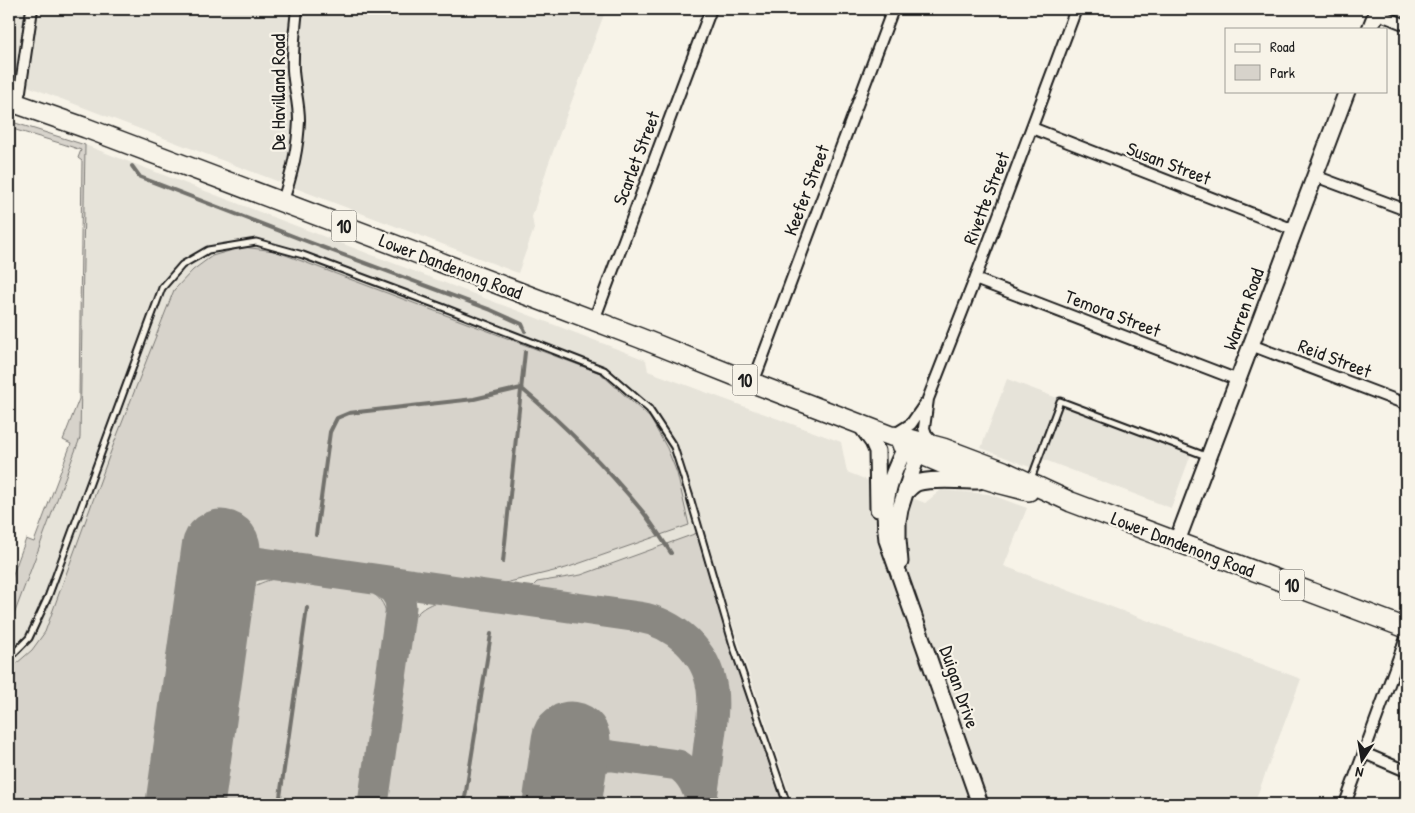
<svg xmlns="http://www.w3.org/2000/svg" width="1415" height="813" font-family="'Patrick Hand',sans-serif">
  <rect width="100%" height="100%" fill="#f7f3e8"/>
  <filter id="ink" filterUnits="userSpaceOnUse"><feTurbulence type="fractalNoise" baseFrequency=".02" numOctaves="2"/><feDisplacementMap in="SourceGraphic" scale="10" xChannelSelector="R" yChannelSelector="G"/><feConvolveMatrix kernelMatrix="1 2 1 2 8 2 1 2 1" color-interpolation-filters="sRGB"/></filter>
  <g filter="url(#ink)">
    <path fill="#e6e3d9" d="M 9,9 L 606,9 L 548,165 L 532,217 L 534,229 L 518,273 L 9,79 Z
      M 85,145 L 646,360 L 648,371 L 841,442 L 847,472 L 925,503 L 941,490 L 989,494 L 1027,508 L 1004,566 L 1301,679 L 1254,804 L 793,804 L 717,578 L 734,642 L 790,804 L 9,804 L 9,619 L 12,620 L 80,438 Z
      M 1007,379 L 1193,449 L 1171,508 L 1037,457 L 1032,468 L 981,448 Z"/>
    <path fill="#d7d3cb" stroke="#7a7874" d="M 9,121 L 85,145 L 80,438 L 12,620 L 9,619 L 9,609 L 13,597 L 9,595 L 9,585 L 26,539 L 34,542 L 71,444 L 63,440 L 79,399 L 82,161 L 78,158 L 81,150 L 63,144 L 9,128 Z
      M 243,247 L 275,251 L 600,373 L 650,418 L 667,448 L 677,473 L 689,525 L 566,568 L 489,587 L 195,544 L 158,804 L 9,804 L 9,670 L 32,650 L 45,632 L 111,451 L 174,290 L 193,270 L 212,256 Z
      M 697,533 L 748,699 L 783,804 L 710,804 L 722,721 L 722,692 L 719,676 L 712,659 L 698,638 L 678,621 L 654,611 L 530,589 L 537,582 L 581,575 Z
      M 274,579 C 295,580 315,580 336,583 C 370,588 387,592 389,631 L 364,804 L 211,804 L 239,608 C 245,590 256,583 274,579 Z
      M 451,600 L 638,627 C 674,637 703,664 704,704 C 704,722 700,740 698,758 L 555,738 L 545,804 L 382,804 L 408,628 C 416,609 431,601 451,600 Z
      M 633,766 C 662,771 681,772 691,804 L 579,804 C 590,770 599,769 633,766 Z"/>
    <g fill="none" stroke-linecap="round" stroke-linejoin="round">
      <path stroke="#72716c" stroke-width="4" d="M 132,166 L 140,177 L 298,238 L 491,310 L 522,324 L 525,331
        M 316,535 L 330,432 L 337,418 L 349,413 L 474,399 L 521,388 C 566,426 606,467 643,512 C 653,525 662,539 671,553
        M 503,562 L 525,352
        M 279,804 L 307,608
        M 464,804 L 491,634"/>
      <path stroke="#8a8882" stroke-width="31" d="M 220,557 L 639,617 C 657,620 673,628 687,641 C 718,671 715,703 709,744 C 707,764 704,784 701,804
        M 569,750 L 678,765 C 691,773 699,789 701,804
        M 192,751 L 212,619 C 220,587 232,566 267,564
        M 373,804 L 401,607 C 400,593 391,585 378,580
        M 563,804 C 568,775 578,756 611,756"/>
      <path stroke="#8a8882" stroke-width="79" d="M 185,804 L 221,549
        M 562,804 L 571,741"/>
      <g stroke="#1c1c1c" stroke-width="9">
        <path id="lane" d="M 1031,479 L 1060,401 L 1206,456
          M 9,658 L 29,638 L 48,597 L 162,288 L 182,265 L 208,250 L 256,242 L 303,255 L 442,307 L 604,370 L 649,409 L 674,447 L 689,494 L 733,645 L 787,804"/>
      </g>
      <g stroke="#1c1c1c" stroke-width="14">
        <path id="street" d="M 1376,13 L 1406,25
          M 16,104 L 20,91 L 32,9
          M 1032,128 L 1294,230
          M 1315,176 L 1406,210
          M 282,203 C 292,175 298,149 299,120 C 299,103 294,87 293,70 C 292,50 295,29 297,9
          M 975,279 L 1238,380
          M 594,320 L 711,9
          M 1251,345 L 1406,404
          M 753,383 L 893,9
          M 895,434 L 911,424 L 925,404
          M 933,442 L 926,434 L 924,428 L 928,399 L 975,279 L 1076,9
          M 1364,753 L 1406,771
          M 1345,804 L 1406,638"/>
      </g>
      <g stroke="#1c1c1c" stroke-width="19">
        <path id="secondary" d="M 1370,29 L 1378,9
          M 860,424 L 873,442 L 877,451 L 878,509
          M 909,439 C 901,457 890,477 887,497 C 884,511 885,525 887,540 L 980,804
          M 905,493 C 908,490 912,485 917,483 C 930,478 965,481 979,481
          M 1177,541 L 1347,91
          M 900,562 L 898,539 L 898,521 L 900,509 L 914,465 L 919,443"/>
      </g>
      <g stroke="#1c1c1c" stroke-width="22">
        <path id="highway" d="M 9,101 L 86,128 L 424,256 L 640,338 L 753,383 L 891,436 L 902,437 L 943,448 L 1004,471 L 1071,502 L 1406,628
          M 902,445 C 910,451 919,454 927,457 C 960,472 994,483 1029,491"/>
      </g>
      <use href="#lane" stroke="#f7f3e8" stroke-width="5"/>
      <use href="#street" stroke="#f7f3e8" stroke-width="10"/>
      <use href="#secondary" stroke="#f7f3e8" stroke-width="15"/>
      <use href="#highway" stroke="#f7f3e8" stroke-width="19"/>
    </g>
  </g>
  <g text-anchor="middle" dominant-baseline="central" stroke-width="4.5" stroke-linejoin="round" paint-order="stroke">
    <g fill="#f7f3e8" stroke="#5e5c59" stroke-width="1">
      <rect x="331.5" y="210.5" width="25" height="31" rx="4"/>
      <rect x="732.5" y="364.5" width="25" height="31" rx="4"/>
      <rect x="1279.5" y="569.5" width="25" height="31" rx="4"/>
    </g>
    <g font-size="18" font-weight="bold" fill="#1c1c1c">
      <text x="344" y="226">10</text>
      <text x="745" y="380">10</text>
      <text x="1292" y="585">10</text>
    </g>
    <g font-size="19" fill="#1c1c1c" stroke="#f7f3e8">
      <text transform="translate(278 92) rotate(-90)">De Havilland Road</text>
      <text transform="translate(636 158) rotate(-69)">Scarlet Street</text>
      <text transform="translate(1169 163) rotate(21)">Susan Street</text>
      <text transform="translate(806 190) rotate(-69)">Keefer Street</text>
      <text transform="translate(986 198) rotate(-69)">Rivette Street</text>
      <text transform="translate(451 266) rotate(21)">Lower Dandenong Road</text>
      <text transform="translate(1243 309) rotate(-70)">Warren Road</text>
      <text transform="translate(1113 313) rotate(21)">Temora Street</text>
      <text transform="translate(1335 358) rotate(21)">Reid Street</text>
      <text transform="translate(1183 544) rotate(21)">Lower Dandenong Road</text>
      <text transform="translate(960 687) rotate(71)">Duigan Drive</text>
    </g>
  </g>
  <rect width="1415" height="813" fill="none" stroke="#f7f3e8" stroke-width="30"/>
  <rect x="15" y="15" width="1385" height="783" fill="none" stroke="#1c1c1c" stroke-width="2" filter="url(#ink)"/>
  <rect x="1225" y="28" width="162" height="65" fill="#f7f3e8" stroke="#9f9d96"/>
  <rect x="1235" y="44" width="25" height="8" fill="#f7f3e8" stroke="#9f9d96"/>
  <text x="1270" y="52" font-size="15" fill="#1c1c1c">Road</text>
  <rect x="1235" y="65" width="25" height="15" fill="#d7d3cb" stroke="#9f9d96"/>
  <text x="1270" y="78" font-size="15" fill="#1c1c1c">Park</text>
  <g transform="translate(1362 760) rotate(192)" stroke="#f7f3e8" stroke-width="4" paint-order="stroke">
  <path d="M0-4L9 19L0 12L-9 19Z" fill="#1c1c1c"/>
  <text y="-8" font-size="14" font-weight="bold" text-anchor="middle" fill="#1c1c1c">N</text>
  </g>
</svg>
